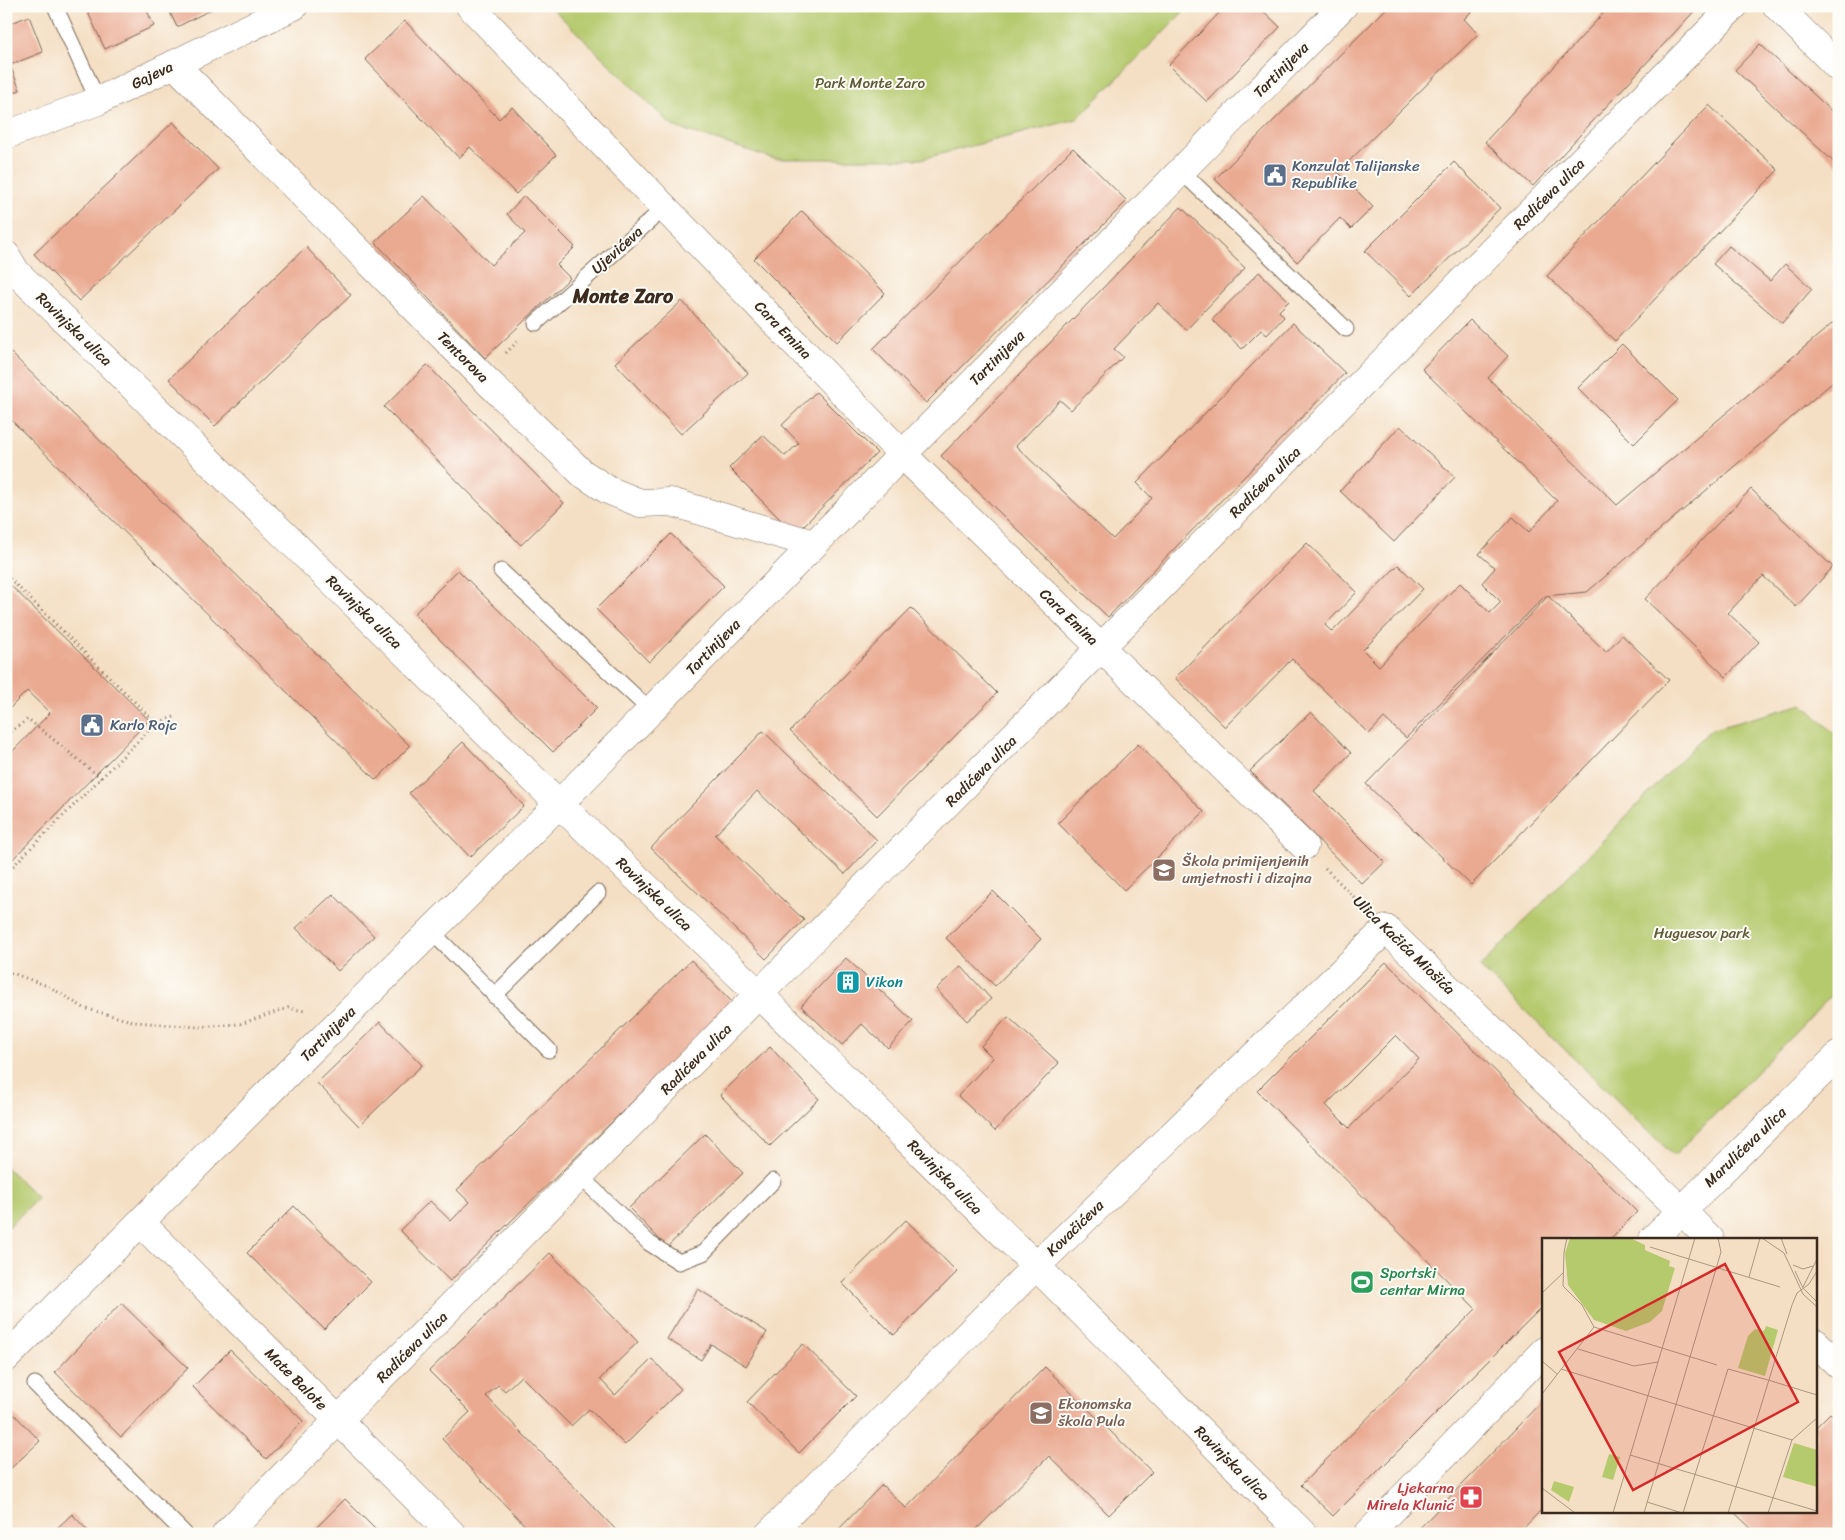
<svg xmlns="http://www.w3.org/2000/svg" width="1845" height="1540" font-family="Sriracha,sans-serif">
  <rect width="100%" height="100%" fill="#fdfcf7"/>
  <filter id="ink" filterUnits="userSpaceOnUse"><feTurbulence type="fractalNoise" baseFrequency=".02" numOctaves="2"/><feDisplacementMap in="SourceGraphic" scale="10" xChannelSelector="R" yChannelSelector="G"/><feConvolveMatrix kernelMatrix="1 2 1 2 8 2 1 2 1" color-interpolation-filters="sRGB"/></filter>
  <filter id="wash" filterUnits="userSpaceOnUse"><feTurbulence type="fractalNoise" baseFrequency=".0096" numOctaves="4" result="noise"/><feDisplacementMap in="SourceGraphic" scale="20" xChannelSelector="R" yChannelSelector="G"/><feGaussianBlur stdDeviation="1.12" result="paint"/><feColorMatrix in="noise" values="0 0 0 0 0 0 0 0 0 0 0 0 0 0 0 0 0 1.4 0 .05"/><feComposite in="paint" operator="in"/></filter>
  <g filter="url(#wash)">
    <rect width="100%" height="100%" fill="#f4dfc4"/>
    <path fill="#b5c96d" stroke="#787a46" d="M 550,6 L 1189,6 L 1077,119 L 921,159 L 775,159 L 672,126 Z
      M 1803,704 L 1839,738 L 1839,988 L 1674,1156 L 1480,967 L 1710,730 Z
      M 6,1167 L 38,1198 L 6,1229 Z"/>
    <g id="blocks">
      <path fill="#eaaa92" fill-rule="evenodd" d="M 85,6 L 145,6 L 154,26 L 105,49 Z
        M 167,6 L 218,6 L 177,27 Z
        M 1226,6 L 1258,6 L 1280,27 L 1207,102 L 1169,65 Z
        M 1389,6 L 1477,6 L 1464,19 L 1478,34 L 1338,172 L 1373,207 L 1351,229 L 1340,218 L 1297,262 L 1215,179 Z
        M 1610,6 L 1699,6 L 1533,186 L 1485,142 Z
        M 29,16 L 43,52 L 10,65 L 20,90 L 6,95 L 6,25 Z
        M 405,21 L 499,119 L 512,107 L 556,155 L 516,194 L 470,147 L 459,158 L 365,59 Z
        M 1760,44 L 1839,118 L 1839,167 L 1735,70 Z
        M 1709,105 L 1778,170 L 1615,341 L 1547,276 Z
        M 173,122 L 218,169 L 79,301 L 34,254 Z
        M 1073,148 L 1127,201 L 926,403 L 873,349 Z
        M 1454,162 L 1500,208 L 1411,296 L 1365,251 Z
        M 424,196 L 491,265 L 525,233 L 507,214 L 524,196 L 575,247 L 557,265 L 570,278 L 485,358 L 375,242 Z
        M 1181,207 L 1245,268 L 1186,330 L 1158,303 L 1114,349 L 1123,357 L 1071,410 L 1060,400 L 1016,446 L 1113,539 L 1152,498 L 1137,483 L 1293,323 L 1345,373 L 1108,617 L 941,456 Z
        M 802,211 L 885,293 L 837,342 L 754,259 Z
        M 1729,246 L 1770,281 L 1785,264 L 1812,289 L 1782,323 L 1713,264 Z
        M 306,247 L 351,295 L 215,426 L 169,379 Z
        M 1259,272 L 1289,301 L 1279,311 L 1284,317 L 1267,335 L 1261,330 L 1242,349 L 1212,320 Z
        M 682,301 L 748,373 L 681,434 L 615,363 Z
        M 1839,318 L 1839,377 L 1587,592 L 1545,596 L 1406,738 L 1384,718 L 1369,734 L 1292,659 L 1225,727 L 1175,678 L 1307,543 L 1357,592 L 1325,625 L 1332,632 L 1398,565 L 1423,589 L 1363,650 L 1379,666 L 1460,583 L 1490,613 L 1501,602 L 1482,583 L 1495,568 L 1479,554 L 1513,517 L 1529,532 L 1557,501 L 1422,369 L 1470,320 L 1508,356 L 1488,378 L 1617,505 Z
        M 1622,344 L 1678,400 L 1634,444 L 1578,388 Z
        M 6,348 L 410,746 L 376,780 L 6,415 Z
        M 427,365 L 564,503 L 521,545 L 384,407 Z
        M 816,392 L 877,453 L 795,534 L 729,468 L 763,435 L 785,456 L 799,443 L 782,425 Z
        M 1400,426 L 1455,477 L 1394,542 L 1340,491 Z
        M 1751,489 L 1833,567 L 1796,607 L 1763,576 L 1728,613 L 1759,642 L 1726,677 L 1645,599 Z
        M 671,534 L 724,586 L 649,662 L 596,609 Z
        M 458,570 L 597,708 L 553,752 L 414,614 Z
        M 6,581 L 149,720 L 6,866 L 6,758 L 50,713 L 27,691 L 6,712 Z
        M 1548,596 L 1606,652 L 1622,635 L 1669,680 L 1471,885 L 1366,784 Z
        M 911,608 L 997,693 L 877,816 L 790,731 Z
        M 1311,712 L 1351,753 L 1314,791 L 1385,862 L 1362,884 L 1250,771 Z
        M 763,731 L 877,840 L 845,874 L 757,791 L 715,835 L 804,920 L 766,959 L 651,848 Z
        M 463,742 L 524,806 L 470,857 L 409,793 Z
        M 1138,744 L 1204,812 L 1124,890 L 1058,823 Z
        M 993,891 L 1041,939 L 995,986 L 946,938 Z
        M 333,894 L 374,936 L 338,971 L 296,928 Z
        M 846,958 L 913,1021 L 888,1048 L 862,1024 L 842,1045 L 801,1006 Z
        M 691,960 L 733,1003 L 450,1281 L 400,1230 L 430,1201 L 451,1221 L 469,1202 L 457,1190 Z
        M 1386,962 L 1637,1212 L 1610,1239 L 1544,1239 L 1544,1305 L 1333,1516 L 1301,1485 L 1476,1309 L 1257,1091 ZM 1396,1035 L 1419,1059 L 1349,1128 L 1326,1105 Z
        M 961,966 L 991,999 L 967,1021 L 936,989 Z
        M 1008,1017 L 1059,1063 L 995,1131 L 958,1096 L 993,1058 L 981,1046 Z
        M 380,1022 L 422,1065 L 359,1126 L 317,1083 Z
        M 770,1047 L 819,1099 L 770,1146 L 720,1095 Z
        M 705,1134 L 743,1173 L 667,1247 L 629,1208 Z
        M 294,1206 L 371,1282 L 324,1329 L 247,1253 Z
        M 906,1220 L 957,1272 L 894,1335 L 842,1283 Z
        M 550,1253 L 638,1342 L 600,1379 L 615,1395 L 652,1359 L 681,1389 L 625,1445 L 589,1409 L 571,1426 L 521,1376 L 505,1391 L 498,1385 L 486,1396 L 620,1534 L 533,1534 L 442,1439 L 470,1412 L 429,1371 Z
        M 698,1289 L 767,1332 L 746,1366 L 711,1344 L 701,1360 L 667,1339 Z
        M 121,1303 L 188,1368 L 121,1437 L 55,1372 Z
        M 803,1344 L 856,1396 L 799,1453 L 747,1402 Z
        M 230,1350 L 303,1421 L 266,1459 L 193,1387 Z
        M 1045,1367 L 1152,1472 L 1109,1515 L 1049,1456 L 972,1534 L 834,1534 L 882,1485 L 906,1508 Z
        M 1544,1399 L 1544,1507 L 1518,1534 L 1414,1534 Z
        M 6,1406 L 40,1441 L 6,1473 Z
        M 1830,1413 L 1839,1421 L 1839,1534 L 1757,1534 L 1733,1511 L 1816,1511 L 1816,1427 Z
        M 345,1499 L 380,1534 L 310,1534 Z
        M 72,1514 L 91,1534 L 51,1534 Z"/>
    </g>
  </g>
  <g filter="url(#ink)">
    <use href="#blocks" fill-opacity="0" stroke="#7c6958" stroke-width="1"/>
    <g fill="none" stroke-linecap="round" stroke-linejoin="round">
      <g stroke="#7c6958" stroke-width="17">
        <path id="lane" d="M 55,6 L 98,101
          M 1181,171 L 1346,329
          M 536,323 L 664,208
          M 501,571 L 651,711
          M 431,931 L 549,1050
          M 494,996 L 598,893
          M 580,1176 L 649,1243 L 679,1262 L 703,1253 L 773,1181
          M 35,1384 L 185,1534"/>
      </g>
      <g stroke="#7c6958" stroke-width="29">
        <path id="street" d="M 470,6 L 902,454 L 1304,846
          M 1777,6 L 1839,68
          M 174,64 L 483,377 L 582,473 L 608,490 L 640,503 L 671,502 L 813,544
          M 6,135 L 98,101 L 294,6
          M 6,255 L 16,272 L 559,804 L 760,995 L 1036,1266 L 1303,1534
          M 141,1223 L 452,1534
          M 6,1358 L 278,1083 L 559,804 L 1343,6
          M 769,1534 L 1036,1266 L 1386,929 L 1681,1210"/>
      </g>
      <g stroke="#7c6958" stroke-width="29">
        <path id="secondary" d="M 1681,1210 L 1710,1239
          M 1653,1239 L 1839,1055
          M 1816,1343 L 1839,1365
          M 226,1534 L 1734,6
          M 1368,1534 L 1544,1351"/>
      </g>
      <path stroke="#7c6958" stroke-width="3" stroke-dasharray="1 4" stroke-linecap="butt" d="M 506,353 L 518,341
        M 6,575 L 156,723
        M 6,735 L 28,719 L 101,778
        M 1325,868 L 1363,906
        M 6,873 L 156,723 L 174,717
        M 6,974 L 12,973 L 50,987 L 84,1008 L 135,1022 L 198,1027 L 240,1024 L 288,1008 L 305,1011"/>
      <use href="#lane" stroke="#fff" stroke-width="15"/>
      <use href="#street" stroke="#fff" stroke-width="28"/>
      <use href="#secondary" stroke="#fff" stroke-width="28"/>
    </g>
  </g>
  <defs>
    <g id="civic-square" transform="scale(1.25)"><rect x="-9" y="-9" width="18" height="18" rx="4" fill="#5c6f8a" stroke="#fdfcf7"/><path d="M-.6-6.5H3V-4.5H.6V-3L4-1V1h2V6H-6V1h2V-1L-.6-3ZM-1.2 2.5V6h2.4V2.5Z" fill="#fff"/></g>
    <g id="school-square" transform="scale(1.25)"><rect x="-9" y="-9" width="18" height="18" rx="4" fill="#8d6e63" stroke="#fdfcf7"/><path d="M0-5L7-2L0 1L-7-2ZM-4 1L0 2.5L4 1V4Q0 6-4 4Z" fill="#fff"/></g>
    <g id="building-square" transform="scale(1.25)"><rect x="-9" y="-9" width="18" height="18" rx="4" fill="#0f9aa8" stroke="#fdfcf7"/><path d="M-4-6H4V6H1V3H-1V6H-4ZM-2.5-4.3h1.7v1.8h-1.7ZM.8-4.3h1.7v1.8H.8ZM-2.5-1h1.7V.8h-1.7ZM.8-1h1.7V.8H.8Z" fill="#fff"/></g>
    <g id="stadium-square" transform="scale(1.25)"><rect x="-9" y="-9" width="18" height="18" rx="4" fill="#2e9e5b" stroke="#fdfcf7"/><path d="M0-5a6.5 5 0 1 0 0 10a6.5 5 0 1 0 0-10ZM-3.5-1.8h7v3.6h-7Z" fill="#fff"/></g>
    <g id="pharmacy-square" transform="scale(1.25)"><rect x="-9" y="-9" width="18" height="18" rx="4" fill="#e0444e" stroke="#fdfcf7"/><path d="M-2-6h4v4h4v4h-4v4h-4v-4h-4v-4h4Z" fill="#fff"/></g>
  </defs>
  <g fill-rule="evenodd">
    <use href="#civic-square" x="1275" y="175"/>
    <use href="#civic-square" x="92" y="725"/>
    <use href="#school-square" x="1164" y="870"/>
    <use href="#building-square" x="848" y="982"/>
    <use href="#stadium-square" x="1362" y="1282"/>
    <use href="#school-square" x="1041" y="1413"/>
    <use href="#pharmacy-square" x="1471" y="1497"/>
  </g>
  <g text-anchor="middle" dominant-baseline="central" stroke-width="4" stroke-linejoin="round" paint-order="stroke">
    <g font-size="15" fill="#3b2a1e" stroke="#fdfcf7">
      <text transform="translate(1281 70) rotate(-45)">Tartinijeva</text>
      <text transform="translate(152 75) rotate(-26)">Gajeva</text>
      <text transform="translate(1549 194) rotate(-45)">Radićeva ulica</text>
      <text transform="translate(617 250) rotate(-42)">Ujevićeva</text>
      <text transform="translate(74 329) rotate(44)">Rovinjska ulica</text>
      <text transform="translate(783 330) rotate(46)">Cara Emina</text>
      <text transform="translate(463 357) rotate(45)">Tentorova</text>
      <text transform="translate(997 358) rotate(-45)">Tartinijeva</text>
      <text transform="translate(1265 482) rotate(-45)">Radićeva ulica</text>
      <text transform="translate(364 612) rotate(44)">Rovinjska ulica</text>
      <text transform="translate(1069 617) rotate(44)">Cara Emina</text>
      <text transform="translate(713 647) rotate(-46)">Tartinijeva</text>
      <text transform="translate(981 771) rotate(-45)">Radićeva ulica</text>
      <text transform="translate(654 894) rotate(44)">Rovinjska ulica</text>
      <text transform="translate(1404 945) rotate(44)">Ulica Kačića Miošića</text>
      <text transform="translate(328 1034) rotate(-45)">Tartinijeva</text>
      <text transform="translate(696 1059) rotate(-45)">Radićeva ulica</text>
      <text transform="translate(1745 1147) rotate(-44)">Marulićeva ulica</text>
      <text transform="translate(945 1177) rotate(45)">Rovinjska ulica</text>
      <text transform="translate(1075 1228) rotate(-44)">Kovačićeva</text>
      <text transform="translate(412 1347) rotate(-45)">Radićeva ulica</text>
      <text transform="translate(296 1379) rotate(45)">Mate Balote</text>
      <text transform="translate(1232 1463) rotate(45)">Rovinjska ulica</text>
    </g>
    <g font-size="15" fill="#605a36" stroke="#fdfcf7">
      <text x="870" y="83">Park Monte Zaro</text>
      <text x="1702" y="933">Huguesov park</text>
    </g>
    <g font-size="15" fill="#4e5e75" stroke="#fdfcf7" text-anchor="start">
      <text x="1292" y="166">Konzulat Talijanske<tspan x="1292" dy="17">Republike</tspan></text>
      <text x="110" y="725">Karlo Rojc</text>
    </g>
    <g font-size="15" fill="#785e54" stroke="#fdfcf7" text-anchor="start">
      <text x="1182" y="861">Škola primijenjenih<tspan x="1182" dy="17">umjetnosti i dizajna</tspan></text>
      <text x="1058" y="1404">Ekonomska<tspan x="1058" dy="17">škola Pula</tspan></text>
    </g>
    <g font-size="15" fill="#0d838f" stroke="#fdfcf7" text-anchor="start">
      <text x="866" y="982">Vikon</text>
    </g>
    <g font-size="15" fill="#27864d" stroke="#fdfcf7" text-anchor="start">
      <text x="1380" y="1273">Sportski<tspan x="1380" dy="17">centar Mirna</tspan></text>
    </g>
    <g font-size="15" fill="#be3a42" stroke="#fdfcf7" text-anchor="end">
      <text x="1454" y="1488">Ljekarna<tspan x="1454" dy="17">Mirela Klunić</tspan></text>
    </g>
    <g font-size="20" font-weight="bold" fill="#3b2a1e" stroke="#fdfcf7">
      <text x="623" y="296">Monte Zaro</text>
    </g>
  </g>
  <g transform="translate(1542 1238)">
    <rect width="275" height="275" fill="#f4dfc4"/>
    <path d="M 28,0 L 88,0 L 103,7 L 103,12 L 128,23 L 127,28 L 133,30 L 120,73 L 108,84 L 84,93 L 52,82 L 26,47 L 23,15 ZM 224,88 L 236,92 L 223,138 L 196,130 L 206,98 L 213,91 L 222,93 ZM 252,205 L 275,212 L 275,249 L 241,239 ZM 67,216 L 78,219 L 71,242 L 60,239 ZM 12,243 L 32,249 L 27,264 L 9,252 Z" fill="#b5c96d"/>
    <path fill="none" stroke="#aa9782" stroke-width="1" d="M 25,0 L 22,14 L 21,48 L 40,67 L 52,89M 220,0 L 242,15 L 261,56 L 275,69M 239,0 L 245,16M 108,9 L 238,49M 251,27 L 261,31 L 271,28M 253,33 L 261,50 L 275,64M 207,39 L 218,0M 261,49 L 275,21M 0,55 L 21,35M 52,89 L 175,127M 36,111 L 92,128 L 116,124M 0,123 L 15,136M 19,131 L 250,202M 226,142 L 275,157M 0,156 L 52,89M 88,217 L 275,273M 0,250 L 33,275M 105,264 L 140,275M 71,275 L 153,0M 102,275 L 179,14 L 176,0M 141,275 L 186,131 L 226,142M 186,275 L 250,67 L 255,55 L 267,46 L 275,33M 226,275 L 250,202 L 275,180"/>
    <path fill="#d62828" fill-opacity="0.15" stroke="#d62828" stroke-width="2.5" d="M 183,26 L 256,164 L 91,252 L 17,114 Z"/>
    <rect width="275" height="275" fill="none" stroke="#3b2a1e" stroke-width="2.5"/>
  </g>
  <rect width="1845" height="1540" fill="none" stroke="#fdfcf7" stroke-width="25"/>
</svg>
